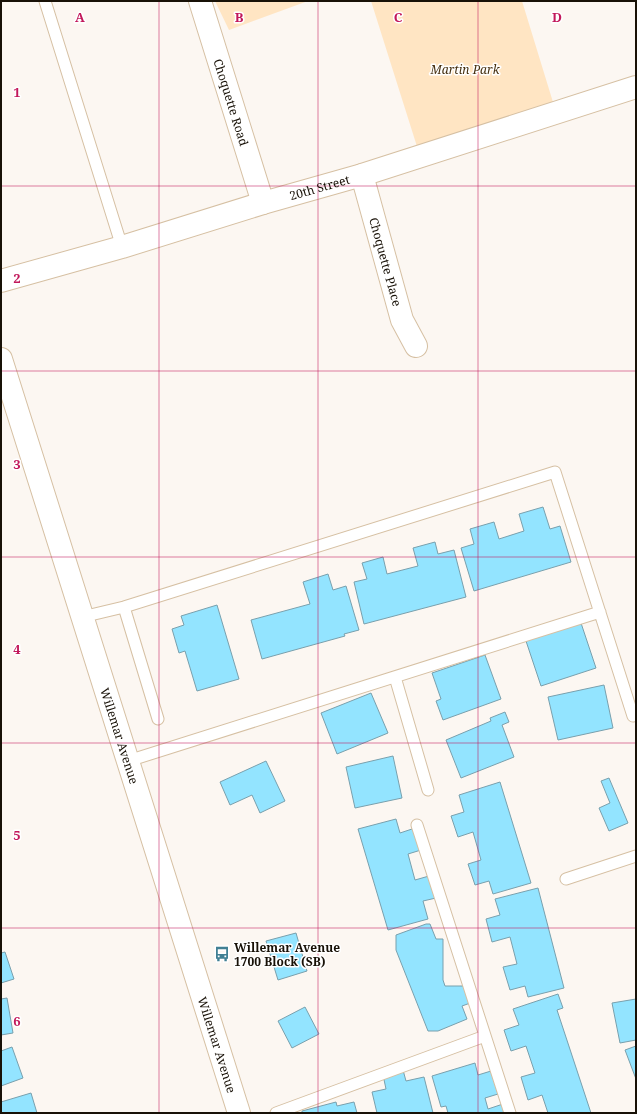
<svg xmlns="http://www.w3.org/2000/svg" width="637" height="1114" font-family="'Noto Serif',serif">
  <rect width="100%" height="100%" fill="#fcf7f2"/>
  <path fill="#ffe5c3" d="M 215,1 L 308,1 L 229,30 Z
    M 371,1 L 522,1 L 556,112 L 420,156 Z"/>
  <path fill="#93e4ff" stroke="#79a0ad" d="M 543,507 L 550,529 L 560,526 L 571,562 L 474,591 L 461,548 L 474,544 L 470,529 L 494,522 L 499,539 L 524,531 L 519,514 Z
    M 435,542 L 438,554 L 454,550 L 466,597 L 364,624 L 354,582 L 367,579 L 362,563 L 383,557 L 387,574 L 418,566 L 413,548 Z
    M 328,574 L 333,590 L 346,586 L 359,630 L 344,634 L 345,636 L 262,659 L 251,620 L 310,604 L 303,582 Z
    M 217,605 L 239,679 L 197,691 L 185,651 L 179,653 L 172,629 L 184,625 L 181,616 Z
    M 581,623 L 596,668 L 541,686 L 526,641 Z
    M 485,655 L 501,699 L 443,720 L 436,701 L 441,699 L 432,673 Z
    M 604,685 L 613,728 L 558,740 L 548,697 Z
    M 371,693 L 388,733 L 337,754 L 321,713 Z
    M 505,712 L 509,722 L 502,725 L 514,757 L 461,778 L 446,740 L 491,721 L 490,718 Z
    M 393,756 L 402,798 L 355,808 L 346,767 Z
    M 266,761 L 285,801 L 260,813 L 252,795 L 230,805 L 220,782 Z
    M 609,778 L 628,823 L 609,831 L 599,808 L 610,803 L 601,781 Z
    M 500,782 L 531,883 L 493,894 L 489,881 L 475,885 L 468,864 L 481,860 L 473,832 L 458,837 L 451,816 L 464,812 L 459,795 Z
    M 396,819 L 400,833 L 415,828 L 421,850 L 408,854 L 415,880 L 429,876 L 436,898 L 423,901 L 428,919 L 388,930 L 358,829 Z
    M 538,888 L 564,988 L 528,997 L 525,986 L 510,990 L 503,967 L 517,964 L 510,937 L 492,942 L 486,919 L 500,915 L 495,899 Z
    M 426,924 L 430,924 L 436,939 L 443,939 L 443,980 L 445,986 L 467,986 L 473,1002 L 462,1006 L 467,1019 L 438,1031 L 428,1031 L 396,950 L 396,935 Z
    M 296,933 L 307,971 L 278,980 L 266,941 Z
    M 5,952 L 14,979 L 1,983 L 1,953 Z
    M 558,994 L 563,1008 L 557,1010 L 591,1113 L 548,1113 L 542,1095 L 528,1100 L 521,1077 L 535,1073 L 526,1046 L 511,1051 L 504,1030 L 519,1025 L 513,1009 Z
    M 7,998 L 13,1033 L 1,1035 L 1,999 Z
    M 636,999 L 636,1040 L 620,1043 L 612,1003 Z
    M 305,1007 L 319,1034 L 292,1048 L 278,1021 Z
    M 636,1046 L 636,1079 L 625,1050 Z
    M 12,1047 L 23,1078 L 1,1086 L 1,1051 Z
    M 475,1063 L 478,1075 L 491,1071 L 498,1094 L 485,1098 L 488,1109 L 503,1104 L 506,1113 L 448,1113 L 446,1106 L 441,1107 L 432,1076 Z
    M 403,1070 L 406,1081 L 424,1077 L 433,1113 L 377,1113 L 372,1092 L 386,1089 L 383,1075 Z
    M 31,1093 L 37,1113 L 1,1113 L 1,1102 Z
    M 336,1102 L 337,1106 L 354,1102 L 357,1113 L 302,1113 L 302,1111 Z"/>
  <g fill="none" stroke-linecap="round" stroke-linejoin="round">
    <g stroke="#d6c0a3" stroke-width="13">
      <path id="service" d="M 45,1 L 122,247
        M 124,607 L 158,719
        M 82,617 L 124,607 L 555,472 L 633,716
        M 395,677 L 428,790
        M 128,761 L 600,612
        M 417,825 L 510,1113
        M 566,879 L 636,856
        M 276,1113 L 485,1036"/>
    </g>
    <g stroke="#d6c0a3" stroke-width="24">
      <g id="minor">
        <path id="s1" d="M 200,1 L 263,203"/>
        <path id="s2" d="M 362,175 L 402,320 L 416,346"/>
        <path id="s3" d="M 1,281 L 122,247 L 263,203 L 362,175 L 636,87"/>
      </g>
    </g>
    <g stroke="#d6c0a3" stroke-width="24">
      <g id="tertiary">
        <path id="s4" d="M 1,359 L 239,1113"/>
      </g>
    </g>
    <use href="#service" stroke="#fff" stroke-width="11"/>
    <use href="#minor" stroke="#fff" stroke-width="22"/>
    <use href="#tertiary" stroke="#fff" stroke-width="22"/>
  </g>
  <path fill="none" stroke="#c2185b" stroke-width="1" stroke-opacity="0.55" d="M 159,1 L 159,1113M 318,1 L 318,1113M 478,1 L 478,1113M 1,186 L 636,186M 1,371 L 636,371M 1,557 L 636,557M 1,743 L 636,743M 1,928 L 636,928"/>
  <defs>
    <g id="bus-bare" transform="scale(1.2)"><path d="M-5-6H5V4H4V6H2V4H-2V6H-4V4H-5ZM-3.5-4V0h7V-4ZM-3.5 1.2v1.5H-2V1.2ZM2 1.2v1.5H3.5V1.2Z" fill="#418094" stroke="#fff" stroke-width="2.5" paint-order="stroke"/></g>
  </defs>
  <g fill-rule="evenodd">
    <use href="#bus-bare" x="222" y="954"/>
  </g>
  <g text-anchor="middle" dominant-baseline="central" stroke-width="3" stroke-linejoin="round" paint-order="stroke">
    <g font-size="12" font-style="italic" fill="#452f0f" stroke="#fff">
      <text x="465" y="69">Martin Park</text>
    </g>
    <g font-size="12" fill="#181107" stroke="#fff">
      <text stroke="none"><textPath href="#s1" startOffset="106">Choquette Road</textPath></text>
      <text stroke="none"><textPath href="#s3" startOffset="332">20th Street</textPath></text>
      <text stroke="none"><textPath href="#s2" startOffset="90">Choquette Place</textPath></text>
      <text stroke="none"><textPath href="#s4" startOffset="395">Willemar Avenue</textPath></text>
      <text stroke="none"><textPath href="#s4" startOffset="719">Willemar Avenue</textPath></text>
    </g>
    <g font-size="12" font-weight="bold" fill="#181107" stroke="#fff" text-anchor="start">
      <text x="234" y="947">Willemar Avenue<tspan x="234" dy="14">1700 Block (SB)</tspan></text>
    </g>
  </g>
  <g font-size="13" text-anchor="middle" font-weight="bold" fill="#c2185b" stroke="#fff" stroke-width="3" stroke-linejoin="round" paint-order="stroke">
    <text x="80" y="22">A</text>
    <text x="239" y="22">B</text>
    <text x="398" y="22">C</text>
    <text x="557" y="22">D</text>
    <text x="17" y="97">1</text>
    <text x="17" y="283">2</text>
    <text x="17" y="469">3</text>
    <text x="17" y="654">4</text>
    <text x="17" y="840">5</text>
    <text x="17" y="1026">6</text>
  </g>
  <rect width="637" height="1114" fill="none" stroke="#181107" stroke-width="4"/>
</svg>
